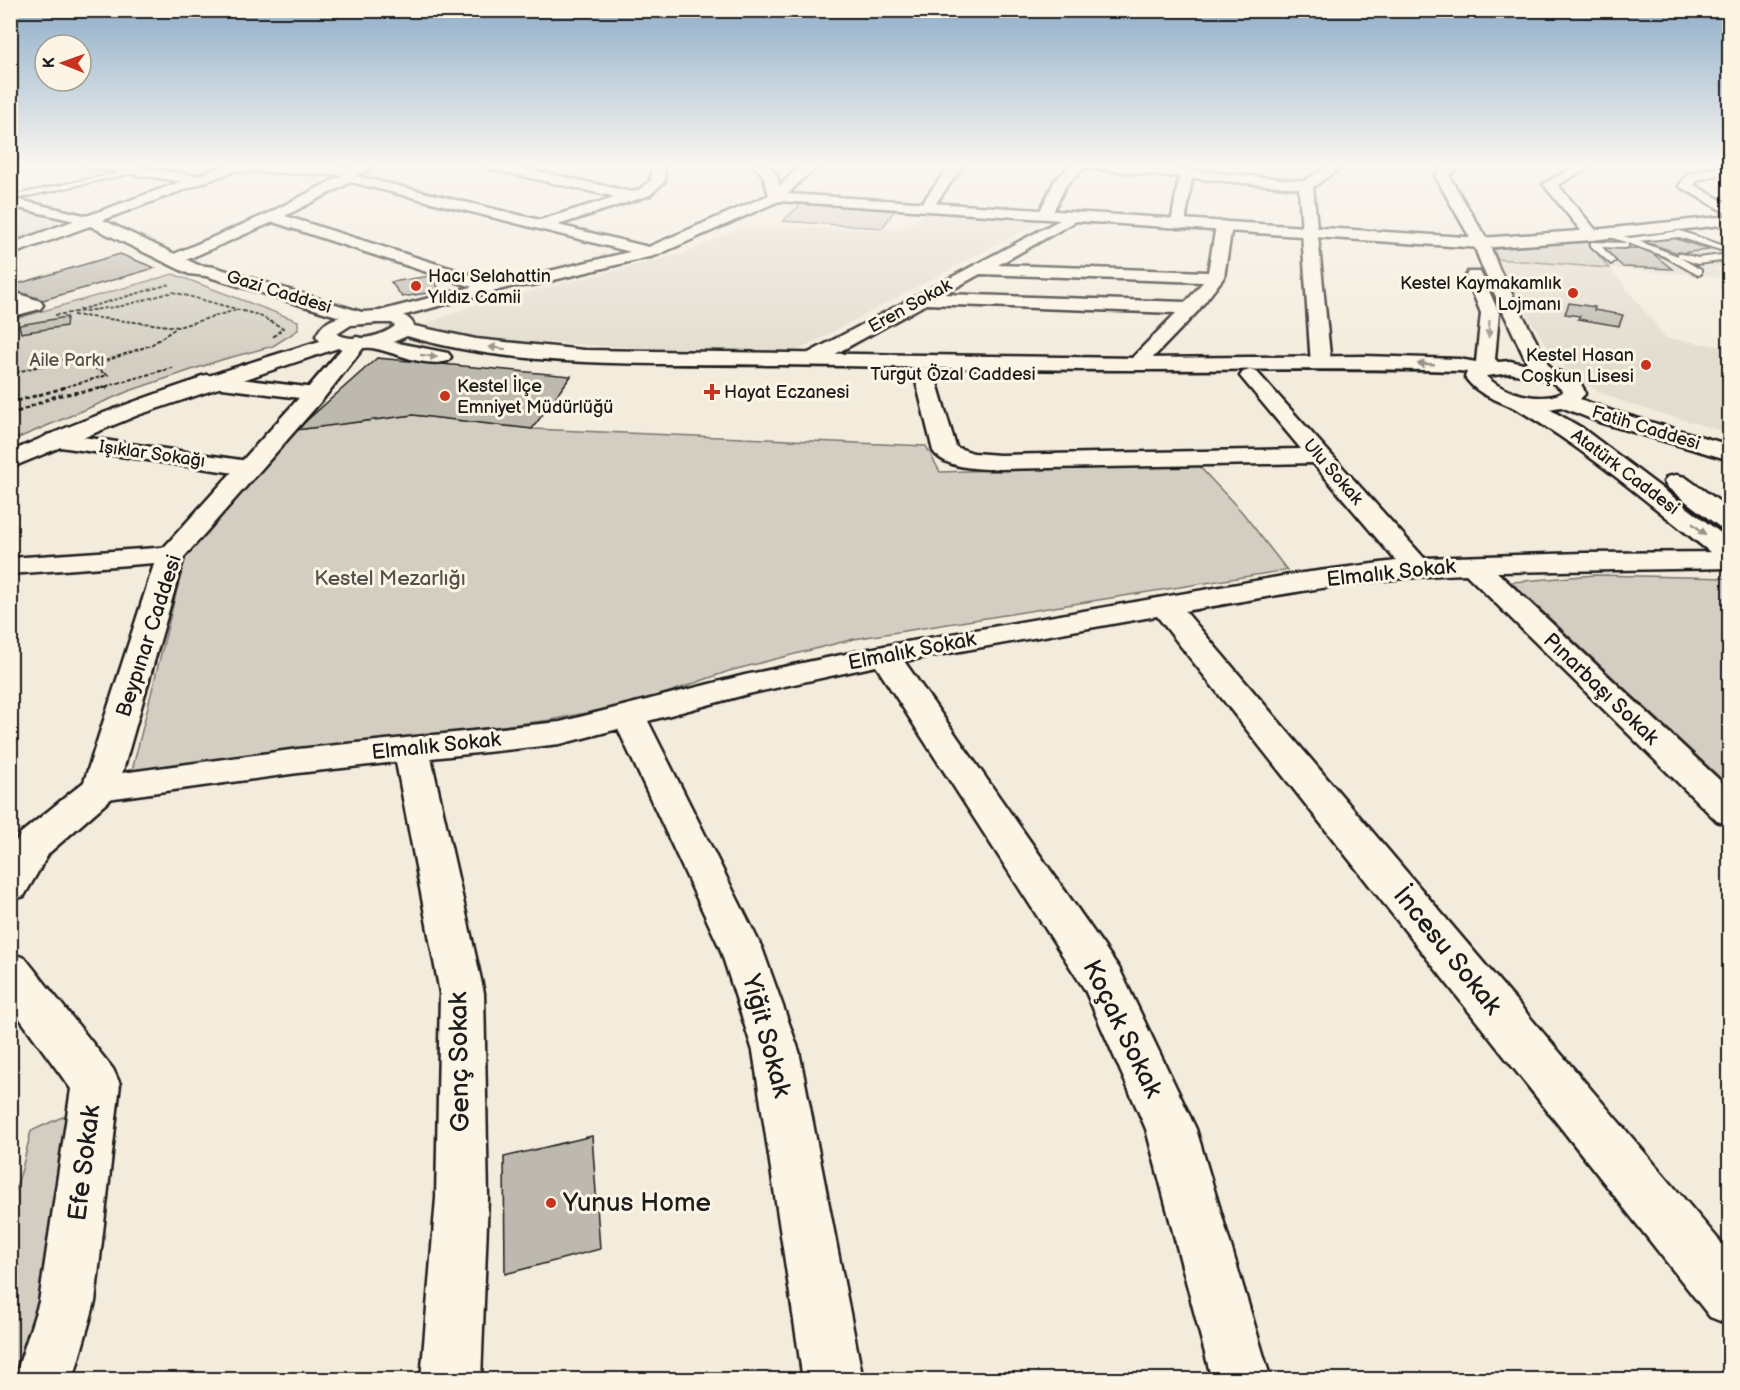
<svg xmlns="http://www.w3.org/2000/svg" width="1740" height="1390" font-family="'Balsamiq Sans',sans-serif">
  <rect width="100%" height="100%" fill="#f3ecdd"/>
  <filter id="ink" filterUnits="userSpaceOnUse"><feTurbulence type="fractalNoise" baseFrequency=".0167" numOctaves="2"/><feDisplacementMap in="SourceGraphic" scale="12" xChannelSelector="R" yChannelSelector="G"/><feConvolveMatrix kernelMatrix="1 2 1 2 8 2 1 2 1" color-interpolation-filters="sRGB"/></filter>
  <g filter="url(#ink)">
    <path fill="#e3ddcf" d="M 11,207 L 44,214 L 62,221 L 52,228 L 11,244 Z
      M 931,210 L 1046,218 L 795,352 L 646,348 L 518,341 L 452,334 L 427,324 L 472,306 L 685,253 L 742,227 L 903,230 Z
      M 1683,231 L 1729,246 L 1729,267 L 1715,269 L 1729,275 L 1729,278 L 1610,268 L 1666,338 L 1724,347 L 1729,306 L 1729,433 L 1629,404 L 1599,392 L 1574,377 L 1552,354 L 1528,316 L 1497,259 L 1608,268 L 1586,240 Z"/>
    <path fill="#d3cec1" stroke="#78756e" stroke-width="1.5" d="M 801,204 L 895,210 L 882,228 L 783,221 Z
      M 1586,240 L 1609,268 L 1497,259 L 1491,251 L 1505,246 Z
      M 173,274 L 298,321 L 298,330 L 273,346 L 221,360 L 129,391 L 11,441 L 11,320 Z
      M 413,415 L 533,429 L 926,446 L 940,472 L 1196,463 L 1242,512 L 1287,570 L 854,639 L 729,671 L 644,701 L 551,720 L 132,771 L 186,553 L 296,430 Z
      M 1595,575 L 1729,578 L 1729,786 L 1511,582 Z
      M 69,1114 L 45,1306 L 20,1379 L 11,1380 L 11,1203 L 22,1169 L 31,1131 Z"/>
    <path fill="#beb9ae" stroke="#1c1c1c" stroke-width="1.5" d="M 1674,238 L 1710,250 L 1678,253 L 1642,241 Z
      M 1600,246 L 1647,249 L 1672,269 L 1623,267 Z
      M 120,254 L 155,268 L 43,300 L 10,289 L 10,286 Z
      M 430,276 L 441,291 L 402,297 L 391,282 Z
      M 1569,303 L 1595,307 L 1594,310 L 1623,315 L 1619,326 L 1578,319 L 1580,316 L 1565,314 Z
      M 67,317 L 66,326 L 21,333 L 19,325 Z
      M 377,358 L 571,376 L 532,429 L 413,415 L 296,430 Z
      M 592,1136 L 600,1249 L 505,1274 L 504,1157 Z"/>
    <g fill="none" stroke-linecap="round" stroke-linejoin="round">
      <g stroke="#1c1c1c" stroke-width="4">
        <path id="service" d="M 136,169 L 138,172 L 10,200 L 10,196 Z
          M 1604,231 L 1630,238 L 1680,231 L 1730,248 L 1730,253 L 1679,237 L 1638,241 L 1678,256 L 1678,253 L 1698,258 L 1730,254 L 1730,260 L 1697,264 L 1679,257 L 1701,270 L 1701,274 L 1698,275 L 1664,256 L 1628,243 L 1628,247 L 1625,248 L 1602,247 L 1615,261 L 1611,264 L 1591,246 L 1591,242 L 1628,243 L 1604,235 Z"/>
      </g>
      <g stroke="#1c1c1c" stroke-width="5">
        <path id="minor" d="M 85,164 L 117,164 L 198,176 L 205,180 L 198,184 L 91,168 Z
          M 231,164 L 351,167 L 366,164 L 372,168 L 356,176 L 540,220 L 616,197 L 486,168 L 480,164 L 504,164 L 632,192 L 640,189 L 651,180 L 652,164 L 664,164 L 665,181 L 650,195 L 558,225 L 657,249 L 659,252 L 651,257 L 351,182 L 285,216 L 497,283 L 500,287 L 497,291 L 485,291 L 273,222 L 179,263 L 167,263 L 165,260 L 167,257 L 267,214 L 343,175 L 234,171 L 228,167 Z
          M 951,164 L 964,164 L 931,210 L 921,210 L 919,207 Z
          M 1073,164 L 1122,164 L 1304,181 L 1331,164 L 1346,164 L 1313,187 L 1331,365 L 1328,369 L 1314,369 L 1311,365 L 1299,188 L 1192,178 L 1185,224 L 1178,228 L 1171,224 L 1179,177 L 1084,168 L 1066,185 L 1050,218 L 1040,218 L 1038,215 L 1055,180 Z
          M 1579,164 L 1595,164 L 1558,185 L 1600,235 L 1592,240 L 1587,238 L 1543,184 Z
          M 1730,164 L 1730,172 L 1698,180 L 1694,185 L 1730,205 L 1730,215 L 1679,186 L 1688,174 Z
          M 10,198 L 97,218 L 99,221 L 92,225 L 10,206 Z
          M 1073,213 L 1080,217 L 1078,220 L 998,265 L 1208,272 L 1216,226 L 1224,221 L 1232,226 L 1224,277 L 1197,312 L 1143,368 L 1129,368 L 1126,364 L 1176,313 L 926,304 L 817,364 L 803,364 L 800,360 L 803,356 ZM 980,274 L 1203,282 L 1186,302 L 944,294 Z
          M 10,291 L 40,301 L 43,305 L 40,309 L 10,317 L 10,306 L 16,304 L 10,302 Z
          M 924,367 L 931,369 L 934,373 L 956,447 L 973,453 L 1000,455 L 1301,449 L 1240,376 L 1243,372 L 1250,370 L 1257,372 L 1424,558 L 1584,553 L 1730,552 L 1730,568 L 1497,572 L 1730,790 L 1730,825 L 1717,821 L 1466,574 C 1371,577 1278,595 1185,611 L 1730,1253 L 1730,1325 L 1710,1317 L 1157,616 L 904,661 L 1119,968 L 1196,1129 L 1271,1380 L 1212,1380 L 1146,1129 L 1085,990 L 876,666 L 748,694 L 648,721 L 762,948 L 799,1051 L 863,1380 L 803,1380 L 753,1051 L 720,948 L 618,729 L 560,744 L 431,758 L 484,993 L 488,1198 L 481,1380 L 421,1380 L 436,1198 L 440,993 L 396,762 L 298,773 L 100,800 L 87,797 L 82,788 L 87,779 L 100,776 L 298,749 L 560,722 L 745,675 L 884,646 L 1295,574 L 1396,561 L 1313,463 L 1000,469 C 981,469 945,469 933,451 L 914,373 L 917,369 Z
          M 206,375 L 315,388 L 323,389 L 326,394 L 323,399 L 315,400 L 199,385 L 196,381 L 199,377 Z
          M 55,433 L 248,461 L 257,463 L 260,468 L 257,473 L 248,475 L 47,445 L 43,440 L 47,435 Z
          M 171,547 L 181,549 L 185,555 L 181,561 L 10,574 L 10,558 Z
          M 10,953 L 25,958 L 113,1069 L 120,1084 L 95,1302 L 73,1380 L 14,1380 L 39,1302 L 71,1089 L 10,1005 Z"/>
      </g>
      <g stroke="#1c1c1c" stroke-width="5">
        <path id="secondary" d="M 229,164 L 247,164 L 245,167 L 103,220 L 198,265 L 214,267 L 368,314 L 510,277 L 533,275 L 646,248 L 769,195 L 763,175 L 752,164 L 766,164 L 776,174 L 780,186 C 794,171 800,164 821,164 L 802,179 L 788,194 L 1481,238 L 1592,230 L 1730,216 L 1730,224 L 1592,240 L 1481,248 L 779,201 L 657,255 L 533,285 L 510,287 L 375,323 L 363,324 L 206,276 L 189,274 L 90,226 L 10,255 L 10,244 Z
          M 357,337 L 364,339 L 367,343 L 364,347 L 323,399 L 184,557 L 118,788 L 113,797 L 49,853 L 24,896 L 10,900 L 10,851 L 21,833 L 84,782 L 157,555 L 307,389 L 350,339 Z"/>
      </g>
      <g stroke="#1c1c1c" stroke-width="5">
        <path id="primary" d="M 1445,164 L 1460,164 L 1449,176 L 1489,243 L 1499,269 L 1551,370 C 1566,373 1582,377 1585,394 L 1580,399 L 1615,412 L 1730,445 L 1730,460 L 1599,422 L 1561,407 L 1549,409 L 1582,428 L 1730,540 L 1730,562 L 1720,560 C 1655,509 1593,454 1522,412 C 1502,400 1479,398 1465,377 L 1467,372 L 1459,371 C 1351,368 1244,370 1136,370 C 1017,370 899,367 781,365 C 661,363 522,370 407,336 L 393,342 L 448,353 L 451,357 L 448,361 C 423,368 396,352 372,348 C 361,347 350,350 338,348 L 138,415 L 10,468 L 10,452 C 111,406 215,373 320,341 L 316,336 C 319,330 322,325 328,322 C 344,311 407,303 414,326 L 476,339 L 584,350 L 1136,358 L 1364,356 L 1459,359 L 1476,362 L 1481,313 L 1466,276 L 1468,272 L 1480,272 L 1482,276 L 1499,313 L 1495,359 L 1498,362 L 1510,361 L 1528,365 L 1483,269 L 1473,243 L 1435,176 ZM 375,323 L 392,323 L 395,326 C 382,337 353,343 337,334 L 351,325 ZM 1510,373 C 1525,376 1555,378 1563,392 C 1543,404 1501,393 1486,376 Z
          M 1676,475 L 1685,477 L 1730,509 L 1730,530 L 1721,528 L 1667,487 L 1664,482 L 1667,477 Z"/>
      </g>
      <path stroke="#1c1c1c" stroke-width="2" stroke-dasharray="4 2" stroke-linecap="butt" d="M 79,310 L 170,284
        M 55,315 L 122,306 L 173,292 L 258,315 L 283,328 L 273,337
        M 73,315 L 178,327 L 236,310
        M 10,374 L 70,358 L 91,366
        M 61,388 L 108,375 L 91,366 L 151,345 L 176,328
        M 100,388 L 175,367"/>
      <path stroke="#1c1c1c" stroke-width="3" stroke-dasharray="4.5 3" stroke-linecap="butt" d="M 10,403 L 67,387
        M 10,415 L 56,396 L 108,387"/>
      <use href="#service" fill="#fcf5e5" fill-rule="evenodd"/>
      <use href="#minor" fill="#fcf5e5" fill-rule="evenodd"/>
      <use href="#secondary" fill="#fcf5e5" fill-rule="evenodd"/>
      <use href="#primary" fill="#fcf5e5" fill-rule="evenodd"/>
    </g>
    <defs><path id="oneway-solid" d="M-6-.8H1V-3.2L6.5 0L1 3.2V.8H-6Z" transform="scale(1.5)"/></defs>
    <g fill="#97938b">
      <use href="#oneway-solid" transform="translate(1489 329) rotate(93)"/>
      <use href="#oneway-solid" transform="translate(497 348) rotate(-173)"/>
      <use href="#oneway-solid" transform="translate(429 356) rotate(7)"/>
      <use href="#oneway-solid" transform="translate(1426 364) rotate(-178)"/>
      <use href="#oneway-solid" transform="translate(1699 529) rotate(40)"/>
    </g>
  </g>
  <linearGradient id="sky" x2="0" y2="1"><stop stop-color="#8faec9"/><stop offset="0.46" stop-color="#faf6f0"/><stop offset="1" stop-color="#faf6f0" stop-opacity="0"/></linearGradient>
  <rect width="1740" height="359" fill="url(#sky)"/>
  <g fill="#c8321e" stroke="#fcf5e5" stroke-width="2">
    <circle cx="416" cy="286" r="6"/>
    <circle cx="1573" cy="293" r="6"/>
    <circle cx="1646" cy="365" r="6"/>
    <path d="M709 383h6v6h6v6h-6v6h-6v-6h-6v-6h6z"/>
    <circle cx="445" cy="396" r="6"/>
    <circle cx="551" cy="1203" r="6"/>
  </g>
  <g text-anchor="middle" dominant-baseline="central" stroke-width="6" stroke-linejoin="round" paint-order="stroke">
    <g font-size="18" fill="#1c1c1c" stroke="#fcf5e5" text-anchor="start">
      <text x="428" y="276">Hacı Selahattin<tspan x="428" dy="21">Yıldız Camii</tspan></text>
      <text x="1561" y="283" text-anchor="end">Kestel Kaymakamlık<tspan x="1561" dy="21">Lojmanı</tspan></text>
      <text x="1634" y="355" text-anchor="end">Kestel Hasan<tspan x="1634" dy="21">Coşkun Lisesi</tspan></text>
      <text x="457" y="386">Kestel İlçe<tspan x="457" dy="21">Emniyet Müdürlüğü</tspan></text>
      <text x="724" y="392">Hayat Eczanesi</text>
    </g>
    <g font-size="18" fill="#1c1c1c" stroke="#fcf5e5">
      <text transform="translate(279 292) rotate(17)">Gazi Caddesi</text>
      <text transform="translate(910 306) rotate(-29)">Eren Sokak</text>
      <text x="953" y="374">Turgut Özal Caddesi</text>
      <text transform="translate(1646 428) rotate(17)">Fatih Caddesi</text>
      <text transform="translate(152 454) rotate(8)">Işıklar Sokağı</text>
      <text transform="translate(1333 472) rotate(49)">Ulu Sokak</text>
      <text transform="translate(1625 472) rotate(37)">Atatürk Caddesi</text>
    </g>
    <g font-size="18" fill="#53514e" stroke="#fcf5e5">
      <text x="67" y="360">Aile Parkı</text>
    </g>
    <g font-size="21" fill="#1c1c1c" stroke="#fcf5e5">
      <text transform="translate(1391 573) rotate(-6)">Elmalık Sokak</text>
      <text transform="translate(149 636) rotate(-72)">Beypınar Caddesi</text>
      <text transform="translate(912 651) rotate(-11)">Elmalık Sokak</text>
      <text transform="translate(1601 689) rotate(44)">Pınarbaşı Sokak</text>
      <text transform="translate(436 746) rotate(-6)">Elmalık Sokak</text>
    </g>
    <g font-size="21" fill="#53514e" stroke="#fcf5e5">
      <text x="390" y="578">Kestel Mezarlığı</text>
    </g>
    <g font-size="26" fill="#1c1c1c" stroke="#fcf5e5">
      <text transform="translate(1447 951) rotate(51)">İncesu Sokak</text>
      <text transform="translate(1122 1029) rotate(64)">Koçak Sokak</text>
      <text transform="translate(766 1036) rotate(75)">Yiğit Sokak</text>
      <text transform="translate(460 1062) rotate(-91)">Genç Sokak</text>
      <text transform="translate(85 1163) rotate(-83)">Efe Sokak</text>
    </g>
    <g font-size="26" fill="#1c1c1c" stroke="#fcf5e5" text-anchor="start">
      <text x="563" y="1203">Yunus Home</text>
    </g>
  </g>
  <rect width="1740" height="1390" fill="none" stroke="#fcf5e5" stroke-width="36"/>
  <rect x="18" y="18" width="1704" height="1354" fill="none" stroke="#1c1c1c" stroke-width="2" filter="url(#ink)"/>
  <g transform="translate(63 63) rotate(271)"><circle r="28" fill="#fcf5e5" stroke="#a29e95" stroke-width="1.5"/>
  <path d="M0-4.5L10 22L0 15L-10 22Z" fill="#c8321e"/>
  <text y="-9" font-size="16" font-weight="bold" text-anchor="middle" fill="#1c1c1c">K</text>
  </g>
</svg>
